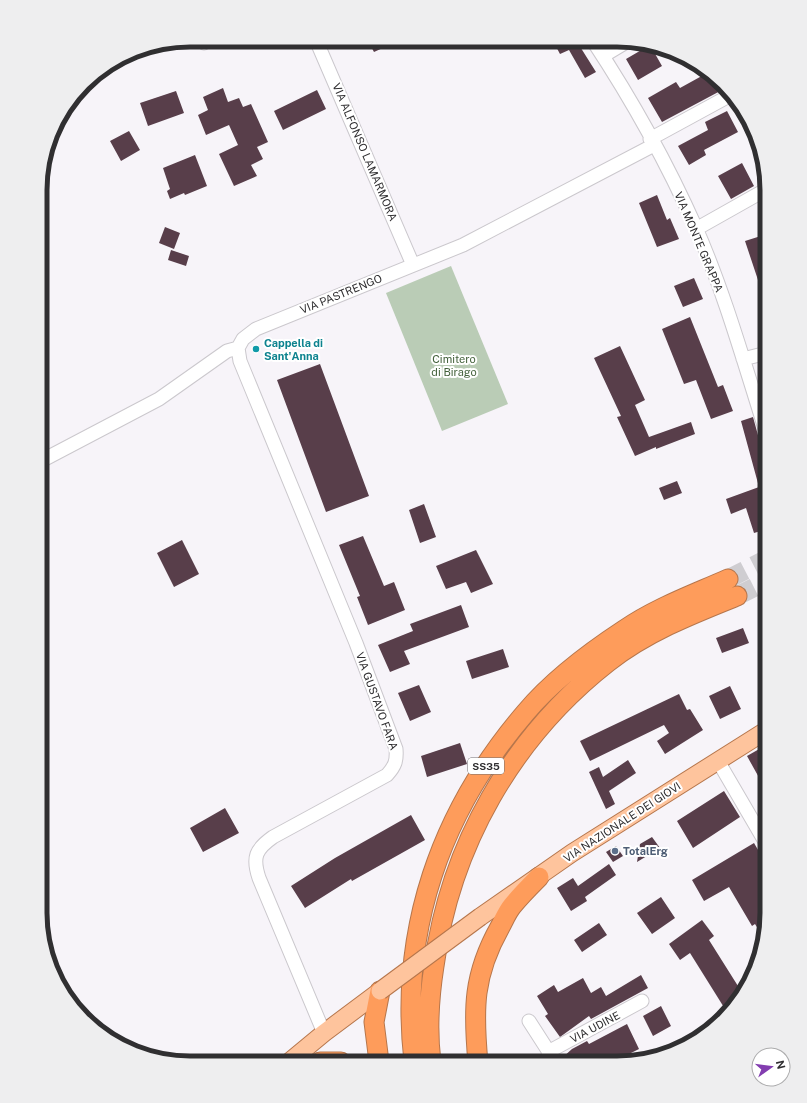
<svg xmlns="http://www.w3.org/2000/svg" width="807" height="1103" font-family="'Public Sans',sans-serif">
  <rect width="100%" height="100%" fill="#f7f4f9"/>
  <path fill="#baccb6" d="M 451,266 L 508,404 L 442,431 L 386,293 Z"/>
  <path fill="#583e4a" d="M 368,41 L 398,41 L 374,52 Z
    M 553,41 L 585,41 L 579,45 L 596,72 L 585,78 L 569,50 L 560,54 Z
    M 650,45 L 662,66 L 638,80 L 626,59 Z
    M 709,72 L 724,89 L 662,122 L 648,98 L 676,82 L 680,88 Z
    M 223,88 L 228,102 L 239,98 L 243,107 L 251,104 L 268,142 L 257,147 L 263,159 L 251,165 L 257,176 L 234,186 L 219,154 L 238,145 L 229,125 L 206,135 L 198,115 L 208,110 L 203,97 Z
    M 317,90 L 326,109 L 283,130 L 274,111 Z
    M 176,91 L 184,113 L 148,126 L 140,103 Z
    M 727,111 L 738,132 L 704,150 L 706,155 L 689,165 L 678,146 L 708,130 L 705,122 Z
    M 129,131 L 140,150 L 121,161 L 110,141 Z
    M 195,155 L 207,186 L 185,195 L 184,193 L 170,199 L 167,191 L 170,189 L 163,168 Z
    M 742,163 L 754,186 L 731,199 L 718,176 Z
    M 657,195 L 667,220 L 670,218 L 679,239 L 657,247 L 639,203 Z
    M 165,227 L 180,233 L 174,249 L 159,243 Z
    M 767,234 L 767,247 L 761,248 L 767,266 L 767,301 L 765,301 L 745,241 Z
    M 171,250 L 189,256 L 186,266 L 168,260 Z
    M 694,278 L 703,299 L 683,307 L 674,286 Z
    M 690,317 L 718,387 L 723,385 L 733,411 L 711,419 L 696,380 L 684,384 L 662,329 Z
    M 620,346 L 645,400 L 635,405 L 649,437 L 691,422 L 695,434 L 656,449 L 656,447 L 635,456 L 617,417 L 621,416 L 594,358 Z
    M 320,364 L 369,496 L 326,512 L 277,380 Z
    M 753,417 L 767,468 L 767,529 L 754,533 L 746,508 L 731,514 L 726,499 L 759,487 L 741,421 Z
    M 677,481 L 682,493 L 664,500 L 659,488 Z
    M 424,504 L 436,537 L 420,543 L 409,510 Z
    M 363,536 L 384,586 L 394,582 L 405,610 L 368,625 L 357,597 L 360,596 L 339,545 Z
    M 182,540 L 199,574 L 174,587 L 157,553 Z
    M 476,550 L 493,584 L 471,593 L 466,582 L 446,589 L 436,566 Z
    M 461,605 L 469,627 L 404,651 L 410,664 L 390,672 L 378,645 L 413,631 L 410,624 Z
    M 743,628 L 749,643 L 722,653 L 716,638 Z
    M 503,649 L 509,667 L 472,679 L 466,661 Z
    M 419,685 L 431,712 L 410,721 L 398,693 Z
    M 730,686 L 741,709 L 720,719 L 709,696 Z
    M 679,694 L 687,710 L 690,709 L 703,730 L 665,754 L 657,741 L 669,733 L 664,725 L 590,761 L 580,741 Z
    M 460,743 L 467,764 L 427,777 L 421,756 Z
    M 761,748 L 767,760 L 767,792 L 747,756 Z
    M 628,760 L 636,773 L 609,791 L 615,804 L 606,809 L 589,772 L 599,767 L 603,777 Z
    M 724,791 L 740,817 L 693,848 L 677,821 Z
    M 225,808 L 239,833 L 203,852 L 190,828 Z
    M 411,815 L 425,840 L 352,881 L 351,879 L 305,908 L 291,886 L 335,858 Z
    M 652,837 L 660,848 L 637,862 L 640,844 Z
    M 754,843 L 767,865 L 767,923 L 764,939 L 755,924 L 752,926 L 729,887 L 704,901 L 692,880 Z
    M 616,846 L 623,856 L 613,862 L 606,852 Z
    M 609,864 L 616,875 L 585,897 L 587,901 L 571,911 L 557,888 L 573,878 L 578,886 Z
    M 661,897 L 675,918 L 652,934 L 637,913 Z
    M 702,920 L 714,936 L 709,940 L 743,994 L 738,1000 L 725,1009 L 690,953 L 680,960 L 669,944 Z
    M 599,923 L 607,935 L 582,952 L 574,940 Z
    M 641,975 L 648,988 L 591,1019 L 589,1016 L 560,1037 L 545,1016 L 548,1014 L 537,996 L 554,985 L 558,992 L 583,978 L 591,993 L 601,987 L 606,996 Z
    M 661,1006 L 671,1026 L 653,1036 L 643,1016 Z
    M 627,1024 L 639,1049 L 611,1063 L 564,1063 L 562,1058 L 572,1049 L 587,1041 L 589,1044 Z"/>
  <g fill="none" stroke-linecap="round" stroke-linejoin="round">
    <path stroke="#cfcdd1" stroke-width="19" stroke-dasharray="19 10" stroke-linecap="butt" d="M 728,579 L 767,559
      M 737,596 L 767,581"/>
    <g stroke="#cbc8cd" stroke-width="15">
      <path id="minor" d="M 316,40 L 413,265
        M 593,41 C 632,100 667,163 696,228 C 725,294 745,366 767,435
        M 204,43 L 207,40
        M 603,56 L 628,41
        M 650,139 L 729,96
        M 696,229 L 767,189
        M 238,348 L 240,361 L 356,643 L 396,749 C 397,761 395,766 387,775 L 273,837 C 256,849 252,857 259,878 L 324,1033
        M 743,359 L 767,353
        M 41,461 L 159,399 L 227,351 L 238,348 L 243,339 L 256,329 L 463,245 L 654,145
        M 718,761 L 767,845
        M 529,1021 L 556,1063
        M 548,1052 L 642,1001"/>
    </g>
    <g stroke="#b6764c" stroke-width="19">
      <path id="major" d="M 480,917 L 572,853 L 767,730
        M 289,1062 L 324,1033 L 380,991"/>
    </g>
    <g stroke="#b6764c" stroke-width="21">
      <path id="highway" d="M 320,1062 L 341,1062
        M 379,1062 L 374,1022 L 380,991
        M 414,1062 C 399,931 440,812 526,712 C 553,680 589,653 624,630 C 656,608 692,595 728,579
        M 431,1062 C 427,1031 429,998 434,966 C 450,846 512,737 608,662 C 646,632 692,614 737,596
        M 478,1063 C 473,1009 473,975 500,927 C 504,920 507,912 512,906 C 520,896 530,886 539,877"/>
    </g>
    <use href="#minor" stroke="#fff" stroke-width="13"/>
    <use href="#major" stroke="#fec49d" stroke-width="17"/>
    <use href="#highway" stroke="#fe9c5b" stroke-width="19"/>
    <g stroke="#b6764c" stroke-width="19" stroke-linecap="butt">
      <path id="major-bridge" d="M 380,991 L 480,917"/>
    </g>
    <use href="#major-bridge" stroke="#fec49d" stroke-width="17"/>
  </g>
  <circle fill="#0f9aa8" stroke="#fff" stroke-width="1.5" cx="256" cy="349" r="4"/>
  <circle fill="#5c6f8a" stroke="#fff" stroke-width="1.5" cx="615" cy="851" r="4"/>
  <g text-anchor="middle" dominant-baseline="central" stroke-width="4" stroke-linejoin="round" paint-order="stroke">
    <rect fill="#fff" stroke="#6e6d6f" stroke-width="1" x="468" y="758" width="36" height="16" rx="3"/>
    <g font-size="10" font-weight="bold" fill="#302f31">
      <text x="486" y="766">SS35</text>
    </g>
    <g font-size="11" fill="#302f31" stroke="#fff">
      <text transform="translate(365 152) rotate(67)">VIA ALFONSO LAMARMORA</text>
      <text transform="translate(699 242) rotate(67)">VIA MONTE GRAPPA</text>
      <text transform="translate(341 294) rotate(-22)">VIA PASTRENGO</text>
      <text transform="translate(377 701) rotate(70)">VIA GUSTAVO FARA</text>
      <text transform="translate(622 822) rotate(-33)">VIA NAZIONALE DEI GIOVI</text>
      <text transform="translate(595 1027) rotate(-28)">VIA UDINE</text>
    </g>
    <g font-size="11" font-weight="bold" fill="#0d838f" stroke="#fff" text-anchor="start">
      <text x="264" y="343">Cappella di<tspan x="264" dy="13">Sant'Anna</tspan></text>
    </g>
    <g font-size="11" fill="#43613b" stroke="#fff">
      <text x="454" y="359">Cimitero<tspan x="454" dy="13">di Birago</tspan></text>
    </g>
    <g font-size="11" font-weight="bold" fill="#4e5e75" stroke="#fff" text-anchor="start">
      <text x="623" y="851">TotalErg</text>
    </g>
  </g>
  <path d="M0 0H807V1103H0ZM190 47H617A143 143 0 0 1 760 190V913A143 143 0 0 1 617 1056H190A143 143 0 0 1 47 913V190A143 143 0 0 1 190 47Z" fill="#eeeeef" fill-rule="evenodd"/>
  <path fill="none" stroke="#302f31" stroke-width="5" d="M190 47H617A143 143 0 0 1 760 190V913A143 143 0 0 1 617 1056H190A143 143 0 0 1 47 913V190A143 143 0 0 1 190 47Z"/>
  <g transform="translate(771 1067) rotate(76)"><circle r="19" fill="#ffffff" stroke="#acacad"/>
  <path d="M0-3L7 15L0 10L-7 15Z" fill="#833db0"/>
  <text y="-6" font-size="11" font-weight="bold" text-anchor="middle" fill="#302f31">N</text>
  </g>
</svg>
